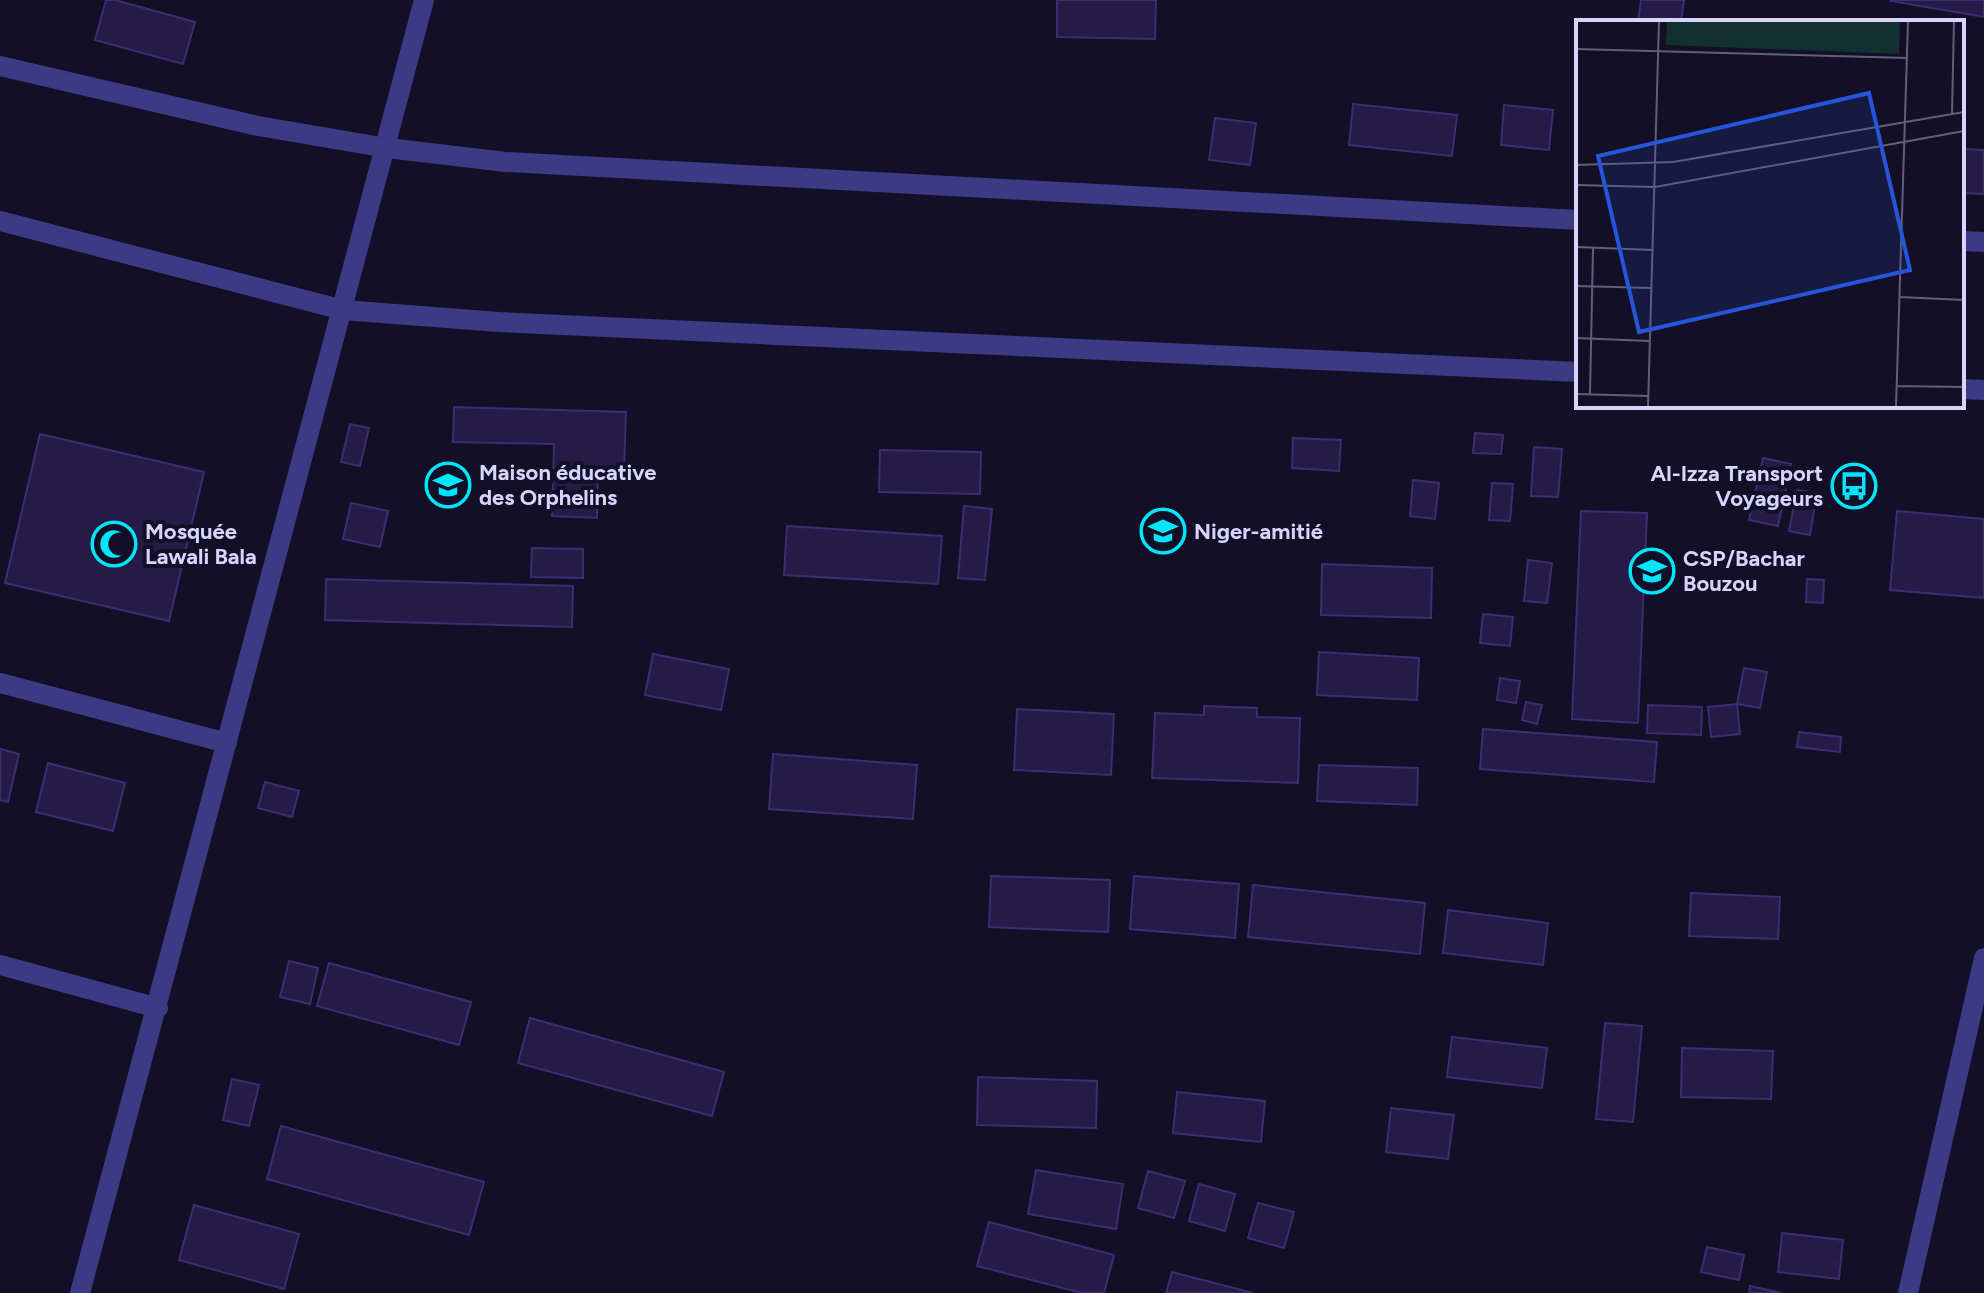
<svg xmlns="http://www.w3.org/2000/svg" width="1984" height="1293" font-family="Figtree,sans-serif">
  <rect width="100%" height="100%" fill="#130f26"/>
  <path fill="#241b47" stroke="#3b2d73" stroke-width="2" d="M 106,0 L 115,0 L 195,22 L 183,64 L 95,40 Z
    M 1057,0 L 1156,0 L 1155,39 L 1057,37 Z
    M 1641,0 L 1684,0 L 1681,22 L 1638,22 Z
    M 1984,0 L 1984,17 L 1891,1 L 1891,0 Z
    M 1353,104 L 1457,115 L 1452,156 L 1349,145 Z
    M 1504,105 L 1553,110 L 1549,150 L 1501,145 Z
    M 1215,118 L 1256,123 L 1250,165 L 1209,160 Z
    M 1962,149 L 1984,150 L 1984,194 L 1962,193 Z
    M 454,407 L 626,412 L 624,470 L 598,469 L 597,518 L 552,516 L 554,444 L 453,442 Z
    M 350,424 L 369,428 L 360,466 L 341,462 Z
    M 1475,433 L 1503,435 L 1501,454 L 1473,453 Z
    M 40,434 L 204,472 L 169,621 L 5,583 Z
    M 1293,438 L 1341,440 L 1339,471 L 1292,468 Z
    M 1534,447 L 1562,449 L 1558,497 L 1531,496 Z
    M 880,450 L 981,452 L 980,494 L 879,492 Z
    M 1763,458 L 1791,464 L 1778,526 L 1749,520 Z
    M 1413,480 L 1439,483 L 1435,519 L 1410,516 Z
    M 1492,483 L 1513,484 L 1510,521 L 1489,520 Z
    M 1797,490 L 1817,493 L 1810,535 L 1789,531 Z
    M 351,503 L 388,511 L 380,547 L 343,539 Z
    M 964,506 L 992,509 L 985,580 L 958,578 Z
    M 1581,511 L 1647,513 L 1638,723 L 1572,719 Z
    M 1897,511 L 1984,519 L 1984,598 L 1890,590 Z
    M 787,526 L 942,536 L 938,584 L 784,575 Z
    M 532,548 L 583,549 L 583,578 L 531,577 Z
    M 1528,560 L 1552,563 L 1547,603 L 1524,601 Z
    M 1322,564 L 1432,568 L 1431,618 L 1321,615 Z
    M 326,579 L 573,586 L 572,627 L 325,620 Z
    M 1807,579 L 1824,580 L 1823,603 L 1806,602 Z
    M 1483,614 L 1513,617 L 1510,646 L 1480,643 Z
    M 1319,652 L 1419,658 L 1417,700 L 1317,695 Z
    M 653,654 L 729,669 L 721,710 L 645,695 Z
    M 1744,668 L 1767,672 L 1760,708 L 1737,704 Z
    M 1500,678 L 1520,681 L 1516,703 L 1497,700 Z
    M 1526,702 L 1542,705 L 1537,724 L 1522,720 Z
    M 1737,704 L 1740,734 L 1711,737 L 1708,707 Z
    M 1648,705 L 1702,707 L 1701,735 L 1647,733 Z
    M 1204,706 L 1257,708 L 1257,717 L 1300,718 L 1298,783 L 1152,778 L 1155,713 L 1204,715 Z
    M 1017,709 L 1114,714 L 1111,775 L 1014,770 Z
    M 1483,729 L 1657,742 L 1654,782 L 1480,769 Z
    M 1799,732 L 1841,737 L 1840,752 L 1797,747 Z
    M 0,749 L 19,754 L 8,802 L 0,800 Z
    M 773,754 L 917,765 L 913,819 L 769,809 Z
    M 48,763 L 125,783 L 113,831 L 36,812 Z
    M 1319,765 L 1418,768 L 1417,805 L 1317,801 Z
    M 265,782 L 299,791 L 292,817 L 258,808 Z
    M 991,876 L 1110,880 L 1108,932 L 989,927 Z
    M 1134,876 L 1239,884 L 1235,938 L 1130,929 Z
    M 1253,885 L 1425,903 L 1420,954 L 1248,937 Z
    M 1691,893 L 1780,897 L 1778,939 L 1689,936 Z
    M 1448,910 L 1548,923 L 1543,965 L 1443,953 Z
    M 289,961 L 318,968 L 310,1004 L 280,997 Z
    M 329,963 L 471,1002 L 459,1045 L 317,1006 Z
    M 530,1018 L 724,1072 L 712,1116 L 518,1063 Z
    M 1605,1023 L 1642,1026 L 1633,1122 L 1596,1119 Z
    M 1452,1037 L 1547,1048 L 1542,1088 L 1447,1077 Z
    M 1682,1048 L 1773,1051 L 1771,1099 L 1681,1097 Z
    M 978,1077 L 1097,1081 L 1096,1128 L 977,1125 Z
    M 232,1079 L 259,1085 L 249,1126 L 223,1120 Z
    M 1177,1092 L 1265,1101 L 1261,1142 L 1173,1133 Z
    M 1391,1108 L 1454,1115 L 1448,1159 L 1386,1152 Z
    M 281,1126 L 484,1182 L 469,1235 L 267,1179 Z
    M 1036,1170 L 1123,1184 L 1116,1229 L 1028,1214 Z
    M 1148,1171 L 1185,1181 L 1174,1218 L 1138,1208 Z
    M 1199,1184 L 1235,1194 L 1225,1231 L 1189,1221 Z
    M 1258,1203 L 1294,1212 L 1284,1248 L 1248,1238 Z
    M 194,1205 L 299,1234 L 284,1289 L 179,1260 Z
    M 989,1222 L 1114,1255 L 1104,1293 L 1082,1293 L 977,1266 Z
    M 1782,1233 L 1843,1240 L 1839,1279 L 1778,1272 Z
    M 1707,1247 L 1744,1255 L 1739,1280 L 1701,1272 Z
    M 1172,1272 L 1253,1293 L 1166,1293 Z
    M 1750,1286 L 1782,1293 L 1749,1293 Z"/>
  <g fill="none" stroke-linecap="round" stroke-linejoin="round">
    <path stroke="#3d3a85" stroke-width="20" d="M 0,683 L 227,743
      M 0,965 L 158,1008
      M 80,1293 L 424,0
      M 1908,1293 L 1984,958"/>
    <path stroke="#3d3a85" stroke-width="20" d="M 0,66 L 258,126 L 387,148 L 506,162 L 1578,220
      M 0,221 L 343,310 L 499,322 L 1578,372
      M 1962,241 L 1984,242
      M 1962,389 L 1984,390"/>
  </g>
  <defs>
    <g id="school-ring" transform="scale(2.3)"><circle r="9.5" fill="#130f26" stroke="#00e5ff" stroke-width="1.5"/><path d="M0-5L7-2L0 1L-7-2ZM-4 1L0 2.5L4 1V4Q0 6-4 4Z" fill="#00e5ff"/></g>
    <g id="bus-ring" transform="scale(2.3)"><circle r="9.5" fill="#130f26" stroke="#00e5ff" stroke-width="1.5"/><path d="M-5-6H5V4H4V6H2V4H-2V6H-4V4H-5ZM-3.5-4V0h7V-4ZM-3.5 1.2v1.5H-2V1.2ZM2 1.2v1.5H3.5V1.2Z" fill="#00e5ff"/></g>
    <g id="mosque-ring" transform="scale(2.3)"><circle r="9.5" fill="#130f26" stroke="#00e5ff" stroke-width="1.5"/><path d="M3.5-4.9A6 6 0 1 0 3.5 4.9A5 5 0 1 1 3.5-4.9Z" fill="#00e5ff"/></g>
  </defs>
  <g fill-rule="evenodd">
    <use href="#school-ring" x="448" y="485"/>
    <use href="#bus-ring" x="1854" y="486"/>
    <use href="#school-ring" x="1163" y="531"/>
    <use href="#mosque-ring" x="114" y="544"/>
    <use href="#school-ring" x="1652" y="571"/>
  </g>
  <g text-anchor="middle" dominant-baseline="central" stroke-width="8" stroke-linejoin="round" paint-order="stroke">
    <g font-size="22" font-weight="bold" fill="#d9d4ff" stroke="#130f26" text-anchor="start">
      <text x="479" y="472">Maison éducative<tspan x="479" dy="25">des Orphelins</tspan></text>
      <text x="1823" y="473" text-anchor="end">Al-Izza Transport<tspan x="1823" dy="25">Voyageurs</tspan></text>
      <text x="145" y="531">Mosquée<tspan x="145" dy="25">Lawali Bala</tspan></text>
      <text x="1194" y="531">Niger-amitié</text>
      <text x="1683" y="558">CSP/Bachar<tspan x="1683" dy="25">Bouzou</tspan></text>
    </g>
  </g>
  <g transform="translate(1576 20)">
    <rect width="388" height="388" fill="#130f26"/>
    <path d="M 91,1 L 324,1 L 323,34 L 90,25 Z" fill="#12302f"/>
    <path fill="none" stroke="#625e7d" stroke-width="2" d="M 0,29 L 332,38M 376,93 L 378,1M 0,145 L 97,142 L 388,92M 0,165 L 79,167 L 388,111M 0,227 L 77,230M 0,266 L 76,268M 324,277 L 388,280M 0,318 L 74,321M 321,366 L 388,367M 0,374 L 72,376M 14,374 L 17,228M 72,387 L 83,1M 320,387 L 332,1"/>
    <path fill="#2655da" fill-opacity="0.15" stroke="#2655da" stroke-width="4" d="M 293,73 L 334,250 L 63,312 L 22,136 Z"/>
    <rect width="388" height="388" fill="none" stroke="#d9d4ff" stroke-width="4"/>
  </g>
</svg>
